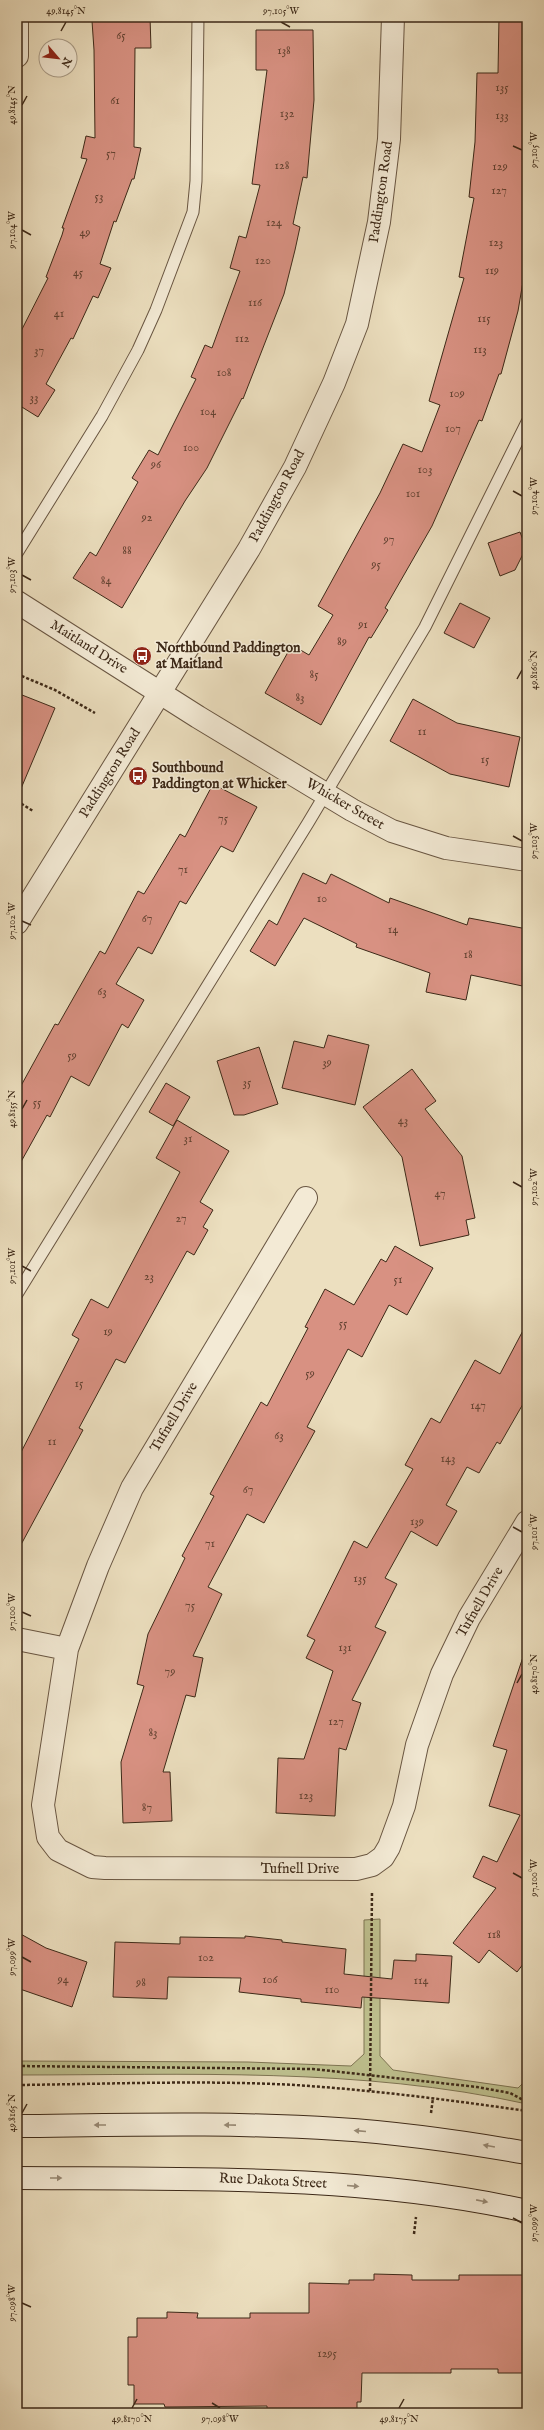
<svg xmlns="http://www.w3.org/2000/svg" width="544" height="2430" font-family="'IM FELL English',serif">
  <rect width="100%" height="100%" fill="#ecdfbf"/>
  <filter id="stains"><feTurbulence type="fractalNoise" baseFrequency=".005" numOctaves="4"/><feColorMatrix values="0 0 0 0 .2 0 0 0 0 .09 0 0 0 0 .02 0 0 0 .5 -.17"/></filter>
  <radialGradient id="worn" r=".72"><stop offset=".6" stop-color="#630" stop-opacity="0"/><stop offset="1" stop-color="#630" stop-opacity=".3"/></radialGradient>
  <path fill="#bec08e" stroke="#7e7453" d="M 380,1919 L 380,2056 L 393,2070 L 518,2088 L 527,2079 L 527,2104 C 360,2067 187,2075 17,2075 L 17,2061 L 248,2062 L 351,2066 L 364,2054 L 364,1920 Z"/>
  <path fill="#d89182" stroke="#3d2918" d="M 106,17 L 150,17 L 151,48 L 135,48 L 134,147 L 141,148 L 134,179 L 132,179 L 116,222 L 114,221 L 100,264 L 111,268 L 98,298 L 93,296 L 73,339 L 71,338 L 46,384 L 55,390 L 38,417 L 17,404 L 17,339 L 48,278 L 46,277 L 62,235 L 64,228 L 62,228 L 87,159 L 81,158 L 86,136 L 95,138 L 94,50 L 92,21 L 106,21 Z
    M 499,17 L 527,17 L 527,258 L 518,311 L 501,374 L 499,374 L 482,421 L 479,420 L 432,526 L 385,608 L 388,610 L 371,638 L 369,637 L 321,725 L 265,693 L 292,645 L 309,655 L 333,615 L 318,606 L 380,493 L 403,444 L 422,452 L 440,405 L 429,401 L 464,278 L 459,277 L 474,198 L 469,197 L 475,142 L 477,73 L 498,73 Z
    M 256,30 L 313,30 L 314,100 L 307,178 L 303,177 L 293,224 L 300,227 L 295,250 L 284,294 L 243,399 L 242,398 L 207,468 L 185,501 L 122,608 L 73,578 L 90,552 L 96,556 L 138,482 L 132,478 L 149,450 L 158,455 L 196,379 L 191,377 L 205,345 L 212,348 L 240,271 L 230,268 L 239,236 L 246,238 L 260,185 L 252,184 L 267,70 L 256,70 Z
    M 520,532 L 526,548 L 515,570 L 500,576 L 488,543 Z
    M 460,603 L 490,618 L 474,648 L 444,633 Z
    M 17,693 L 55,708 L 17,798 Z
    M 413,699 L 457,723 L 520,737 L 509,787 L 450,774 L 390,741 Z
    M 213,784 L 257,807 L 233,852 L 221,846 L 186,904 L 180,901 L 152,954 L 138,947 L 116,984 L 144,1000 L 128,1028 L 122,1024 L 89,1086 L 71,1076 L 50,1117 L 47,1115 L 17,1169 L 17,1093 L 55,1024 L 58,1025 L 100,951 L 105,954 L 138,891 L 144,894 L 180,834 L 185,837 Z
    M 303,873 L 326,884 L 331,874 L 389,903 L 390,898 L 467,925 L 469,918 L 527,929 L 527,987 L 471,975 L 466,1000 L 426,992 L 430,973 L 356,947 L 357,944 L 304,918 L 275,966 L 250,951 L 269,920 L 277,925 Z
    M 328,1035 L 369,1045 L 355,1105 L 282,1088 L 294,1041 L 324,1048 Z
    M 259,1047 L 278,1104 L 244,1115 L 234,1115 L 217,1061 Z
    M 412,1069 L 436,1101 L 425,1109 L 462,1156 L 475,1218 L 466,1220 L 469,1235 L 420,1246 L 402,1157 L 363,1107 Z
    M 166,1083 L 190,1097 L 173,1126 L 149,1112 Z
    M 177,1120 L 229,1151 L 200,1202 L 213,1210 L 203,1227 L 208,1230 L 194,1255 L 187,1251 L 125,1363 L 116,1359 L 79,1428 L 83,1430 L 17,1552 L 17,1460 L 79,1339 L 72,1335 L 91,1299 L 108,1308 L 180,1172 L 156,1158 Z
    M 395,1246 L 433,1268 L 407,1315 L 389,1305 L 362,1357 L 348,1349 L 307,1427 L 315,1431 L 264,1523 L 247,1514 L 208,1587 L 222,1594 L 193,1656 L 203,1658 L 195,1697 L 186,1695 L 163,1772 L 170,1772 L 172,1821 L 123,1823 L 121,1762 L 144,1686 L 137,1684 L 148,1634 L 185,1558 L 182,1556 L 214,1496 L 210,1494 L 261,1402 L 267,1406 L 308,1328 L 305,1327 L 325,1289 L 354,1305 L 381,1259 L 386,1262 Z
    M 527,1323 L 527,1397 L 500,1444 L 497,1442 L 479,1473 L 467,1467 L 446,1505 L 457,1511 L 437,1546 L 411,1531 L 385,1578 L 397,1584 L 375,1627 L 386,1632 L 352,1700 L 361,1703 L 346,1750 L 339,1748 L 335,1816 L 276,1813 L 278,1758 L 304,1759 L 333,1671 L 306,1658 L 315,1640 L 307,1636 L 354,1541 L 367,1548 L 413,1469 L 405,1465 L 431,1418 L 440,1423 L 475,1360 L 500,1374 Z
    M 523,1657 L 527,1657 L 527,1959 L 517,1972 L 489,1950 L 479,1963 L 453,1943 L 496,1888 L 473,1877 L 483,1856 L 497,1862 L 520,1815 L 489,1806 L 507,1750 L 493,1746 Z
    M 17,1932 L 46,1948 L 87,1962 L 72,2007 L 17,1988 Z
    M 245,1936 L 282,1940 L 282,1942 L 346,1949 L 344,1974 L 392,1979 L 394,1960 L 416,1961 L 416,1954 L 452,1956 L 449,2003 L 362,1997 L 361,2008 L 301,2002 L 301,1999 L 239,1992 L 241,1978 L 168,1977 L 167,1999 L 113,1997 L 115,1942 L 180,1944 L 180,1937 L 245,1938 Z
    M 374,2274 L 412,2275 L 412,2280 L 459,2280 L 459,2275 L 527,2275 L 527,2373 L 498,2373 L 498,2369 L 451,2369 L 451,2373 L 362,2373 L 361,2402 L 357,2402 L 357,2413 L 267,2413 L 267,2406 L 165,2407 L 164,2404 L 134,2404 L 134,2385 L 128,2385 L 128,2337 L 137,2337 L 137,2318 L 167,2318 L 167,2312 L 198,2313 L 197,2318 L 250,2318 L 250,2313 L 309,2313 L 309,2283 L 349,2284 L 349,2280 L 374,2280 Z"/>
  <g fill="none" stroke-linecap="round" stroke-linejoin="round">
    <g stroke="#695642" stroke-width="13">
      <path id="service" d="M 17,553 L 102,416 L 138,350 L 156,310 L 193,212 L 196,181 L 198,17
        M 17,1294 L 308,823 L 425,627 L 527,422"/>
    </g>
    <g stroke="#695642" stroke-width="24">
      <path id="minor" d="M 17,56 L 17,17
        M 17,602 L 198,717 L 352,810 L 392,831 L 446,848 L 527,860
        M 306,1198 L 132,1488 L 98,1566 L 67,1649 L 43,1805 L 48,1837 L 58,1850 L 92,1867 L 105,1868 L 356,1869 L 372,1865 L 383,1857 L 389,1847 L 404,1806 L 417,1745 L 442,1674 L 469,1618 L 527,1522
        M 17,1639 L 67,1649"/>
    </g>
    <g stroke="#695642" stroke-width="24">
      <path id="tertiary" d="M 17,923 L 249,549 L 295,467 L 334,383 L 357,324 L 379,222 L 389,139 L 393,17"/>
    </g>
    <g stroke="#3d2918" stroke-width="24">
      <path id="secondary" d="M 17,2126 C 124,2125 231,2122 338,2129 C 401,2133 464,2142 527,2153
        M 17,2178 C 187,2179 360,2174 527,2211"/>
    </g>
    <path stroke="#3d2918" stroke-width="2.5" stroke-dasharray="3 2" stroke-linecap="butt" d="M 17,674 L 55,690 L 95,713
      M 17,801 L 33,811
      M 17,2066 L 313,2069 L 477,2087 L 510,2093 L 527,2102
      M 17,2085 C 110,2084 203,2080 295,2085 C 373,2090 450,2100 527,2111
      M 370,2091 L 372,1891
      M 431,2113 L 433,2098
      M 414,2234 L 416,2217"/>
    <use href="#service" stroke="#f3ead5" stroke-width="11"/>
    <use href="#minor" stroke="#f3ead5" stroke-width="22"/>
    <use href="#tertiary" stroke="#f3ead5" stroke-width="22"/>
    <use href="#secondary" stroke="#f3ead5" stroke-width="22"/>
  </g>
  <defs><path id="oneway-solid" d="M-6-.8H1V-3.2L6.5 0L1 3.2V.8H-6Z"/></defs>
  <g fill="#988a76">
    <use href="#oneway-solid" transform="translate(100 2125) rotate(180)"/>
    <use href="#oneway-solid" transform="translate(230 2125) rotate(-179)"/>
    <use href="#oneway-solid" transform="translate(360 2131) rotate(-175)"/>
    <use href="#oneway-solid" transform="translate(489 2146) rotate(-170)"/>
    <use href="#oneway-solid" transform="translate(56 2178)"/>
    <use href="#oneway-solid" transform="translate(353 2186) rotate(5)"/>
    <use href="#oneway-solid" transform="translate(482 2201) rotate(11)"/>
  </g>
  <path fill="none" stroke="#3d2918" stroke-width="1.5" d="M 281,22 L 290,27M 61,31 L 66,22M 22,105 L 27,96M 513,146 L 522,150M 22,230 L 31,235M 513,491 L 522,496M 22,575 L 31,580M 517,679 L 522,670M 513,836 L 522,841M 22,921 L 31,925M 22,1109 L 27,1100M 513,1182 L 522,1187M 22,1266 L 31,1271M 513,1527 L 522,1532M 22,1612 L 31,1616M 517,1683 L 522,1674M 513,1873 L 522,1878M 22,1957 L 31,1962M 22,2113 L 27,2104M 513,2218 L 522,2223M 22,2303 L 31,2307M 212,2403 L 220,2408M 132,2408 L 137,2399M 399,2408 L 404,2399"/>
  <defs>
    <g id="bus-disc" transform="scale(1)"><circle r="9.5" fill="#8f2418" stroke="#f3ead5"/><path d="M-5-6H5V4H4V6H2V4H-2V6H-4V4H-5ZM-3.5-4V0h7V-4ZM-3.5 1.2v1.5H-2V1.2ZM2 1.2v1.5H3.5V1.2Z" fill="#fff"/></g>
  </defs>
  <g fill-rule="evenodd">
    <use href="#bus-disc" x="142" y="656"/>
    <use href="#bus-disc" x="138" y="776"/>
  </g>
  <g text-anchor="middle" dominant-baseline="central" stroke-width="3" stroke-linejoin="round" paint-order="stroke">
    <g font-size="12" fill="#644332">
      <text x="121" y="35">65</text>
      <text x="284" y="50">138</text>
      <text x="502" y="87">135</text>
      <text x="115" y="100">61</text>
      <text x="287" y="113">132</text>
      <text x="502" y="115">133</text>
      <text x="111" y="153">57</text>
      <text x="282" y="165">128</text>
      <text x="500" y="166">129</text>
      <text x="499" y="190">127</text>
      <text x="99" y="196">53</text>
      <text x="274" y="222">124</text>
      <text x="85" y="232">49</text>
      <text x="496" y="242">123</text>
      <text x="263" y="260">120</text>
      <text x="492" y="270">119</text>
      <text x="78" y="272">45</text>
      <text x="255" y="302">116</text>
      <text x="59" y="313">41</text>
      <text x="484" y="318">115</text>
      <text x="242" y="338">112</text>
      <text x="480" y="349">113</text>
      <text x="39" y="350">37</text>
      <text x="224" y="372">108</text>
      <text x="457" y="393">109</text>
      <text x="34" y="397">33</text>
      <text x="208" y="411">104</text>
      <text x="453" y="428">107</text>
      <text x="191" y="447">100</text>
      <text x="156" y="464">96</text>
      <text x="425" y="469">103</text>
      <text x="413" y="493">101</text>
      <text x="147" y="517">92</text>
      <text x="389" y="539">97</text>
      <text x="127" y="550">88</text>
      <text x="376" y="564">95</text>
      <text x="106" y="580">84</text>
      <text x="363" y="624">91</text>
      <text x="342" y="641">89</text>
      <text x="314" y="674">85</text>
      <text x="300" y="697">83</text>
      <text x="422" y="731">11</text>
      <text x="485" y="759">15</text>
      <text x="223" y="818">75</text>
      <text x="183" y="869">71</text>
      <text x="322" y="898">10</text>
      <text x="147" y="918">67</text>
      <text x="393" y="929">14</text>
      <text x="468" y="954">18</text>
      <text x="102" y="991">63</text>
      <text x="72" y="1055">59</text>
      <text x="327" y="1062">39</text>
      <text x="247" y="1082">35</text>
      <text x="37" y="1102">55</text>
      <text x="403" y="1120">43</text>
      <text x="188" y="1138">31</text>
      <text x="440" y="1193">47</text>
      <text x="181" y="1218">27</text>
      <text x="149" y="1276">23</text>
      <text x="398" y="1279">51</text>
      <text x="343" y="1323">55</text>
      <text x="108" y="1331">19</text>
      <text x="310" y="1373">59</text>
      <text x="79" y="1383">15</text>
      <text x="478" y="1405">147</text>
      <text x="279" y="1435">63</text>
      <text x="52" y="1441">11</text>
      <text x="448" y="1458">143</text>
      <text x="248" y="1489">67</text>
      <text x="417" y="1521">139</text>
      <text x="210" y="1543">71</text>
      <text x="360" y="1578">135</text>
      <text x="190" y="1605">75</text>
      <text x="345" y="1647">131</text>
      <text x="170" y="1671">79</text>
      <text x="336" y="1721">127</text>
      <text x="153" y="1732">83</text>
      <text x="306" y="1795">123</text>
      <text x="147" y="1807">87</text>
      <text x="494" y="1934">118</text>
      <text x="206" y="1957">102</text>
      <text x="63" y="1979">94</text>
      <text x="270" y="1979">106</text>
      <text x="421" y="1980">114</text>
      <text x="141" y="1982">98</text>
      <text x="332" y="1989">110</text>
      <text x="327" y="2353">1295</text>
    </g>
    <g font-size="14" fill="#3d2918" stroke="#f3ead5">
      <text transform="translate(381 192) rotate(-82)">Paddington Road</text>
      <text transform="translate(277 496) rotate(-62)">Paddington Road</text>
      <text transform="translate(89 647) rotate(32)">Maitland Drive</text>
      <text transform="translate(110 773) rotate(-58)">Paddington Road</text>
      <text transform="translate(345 804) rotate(30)">Whicker Street</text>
      <text transform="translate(174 1417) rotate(-59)">Tufnell Drive</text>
      <text transform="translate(480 1602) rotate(-60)">Tufnell Drive</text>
      <text x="300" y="1869">Tufnell Drive</text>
      <text transform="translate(273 2181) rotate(3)">Rue Dakota Street</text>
    </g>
    <g font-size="14" font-weight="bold" fill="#3d2918" stroke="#f3ead5" text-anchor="start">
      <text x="156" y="648">Northbound Paddington<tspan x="156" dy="16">at Maitland</tspan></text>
      <text x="152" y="768">Southbound<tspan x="152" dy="16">Paddington at Whicker</tspan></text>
    </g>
  </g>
  <rect width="544" height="2430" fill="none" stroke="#ecdfbf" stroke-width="44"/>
  <g transform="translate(58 58) rotate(118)"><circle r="19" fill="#f3ead5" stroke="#aa9d89"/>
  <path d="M0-3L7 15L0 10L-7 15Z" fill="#8f2418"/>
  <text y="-6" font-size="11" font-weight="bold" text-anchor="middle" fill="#3d2918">N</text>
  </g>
  <rect x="22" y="22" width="500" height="2386" fill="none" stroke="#3d2918" stroke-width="1.5"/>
  <g font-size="10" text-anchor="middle" fill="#3d2918">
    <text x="66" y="14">49.8145°N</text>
    <text x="281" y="14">97.105°W</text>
    <text transform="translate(11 105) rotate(-90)" y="4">49.8145°N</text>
    <text transform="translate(533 150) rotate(-90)" y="4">97.105°W</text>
    <text transform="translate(11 230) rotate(-90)" y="4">97.104°W</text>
    <text transform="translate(533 496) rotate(-90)" y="4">97.104°W</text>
    <text transform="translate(11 575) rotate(-90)" y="4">97.103°W</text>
    <text transform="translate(533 670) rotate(-90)" y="4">49.8160°N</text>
    <text transform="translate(533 841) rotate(-90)" y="4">97.103°W</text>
    <text transform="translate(11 921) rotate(-90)" y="4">97.102°W</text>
    <text transform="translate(11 1109) rotate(-90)" y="4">49.8155°N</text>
    <text transform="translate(533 1187) rotate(-90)" y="4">97.102°W</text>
    <text transform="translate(11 1266) rotate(-90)" y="4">97.101°W</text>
    <text transform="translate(533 1532) rotate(-90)" y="4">97.101°W</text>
    <text transform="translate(11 1612) rotate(-90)" y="4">97.100°W</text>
    <text transform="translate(533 1674) rotate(-90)" y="4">49.8170°N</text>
    <text transform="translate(533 1878) rotate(-90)" y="4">97.100°W</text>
    <text transform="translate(11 1957) rotate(-90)" y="4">97.099°W</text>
    <text transform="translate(11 2113) rotate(-90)" y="4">49.8165°N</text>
    <text transform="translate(533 2223) rotate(-90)" y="4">97.099°W</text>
    <text transform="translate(11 2303) rotate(-90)" y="4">97.098°W</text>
    <text x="132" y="2422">49.8170°N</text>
    <text x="220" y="2422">97.098°W</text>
    <text x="399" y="2422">49.8175°N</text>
  </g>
  <rect width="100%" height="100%" filter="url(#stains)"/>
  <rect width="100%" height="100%" fill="url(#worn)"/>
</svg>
